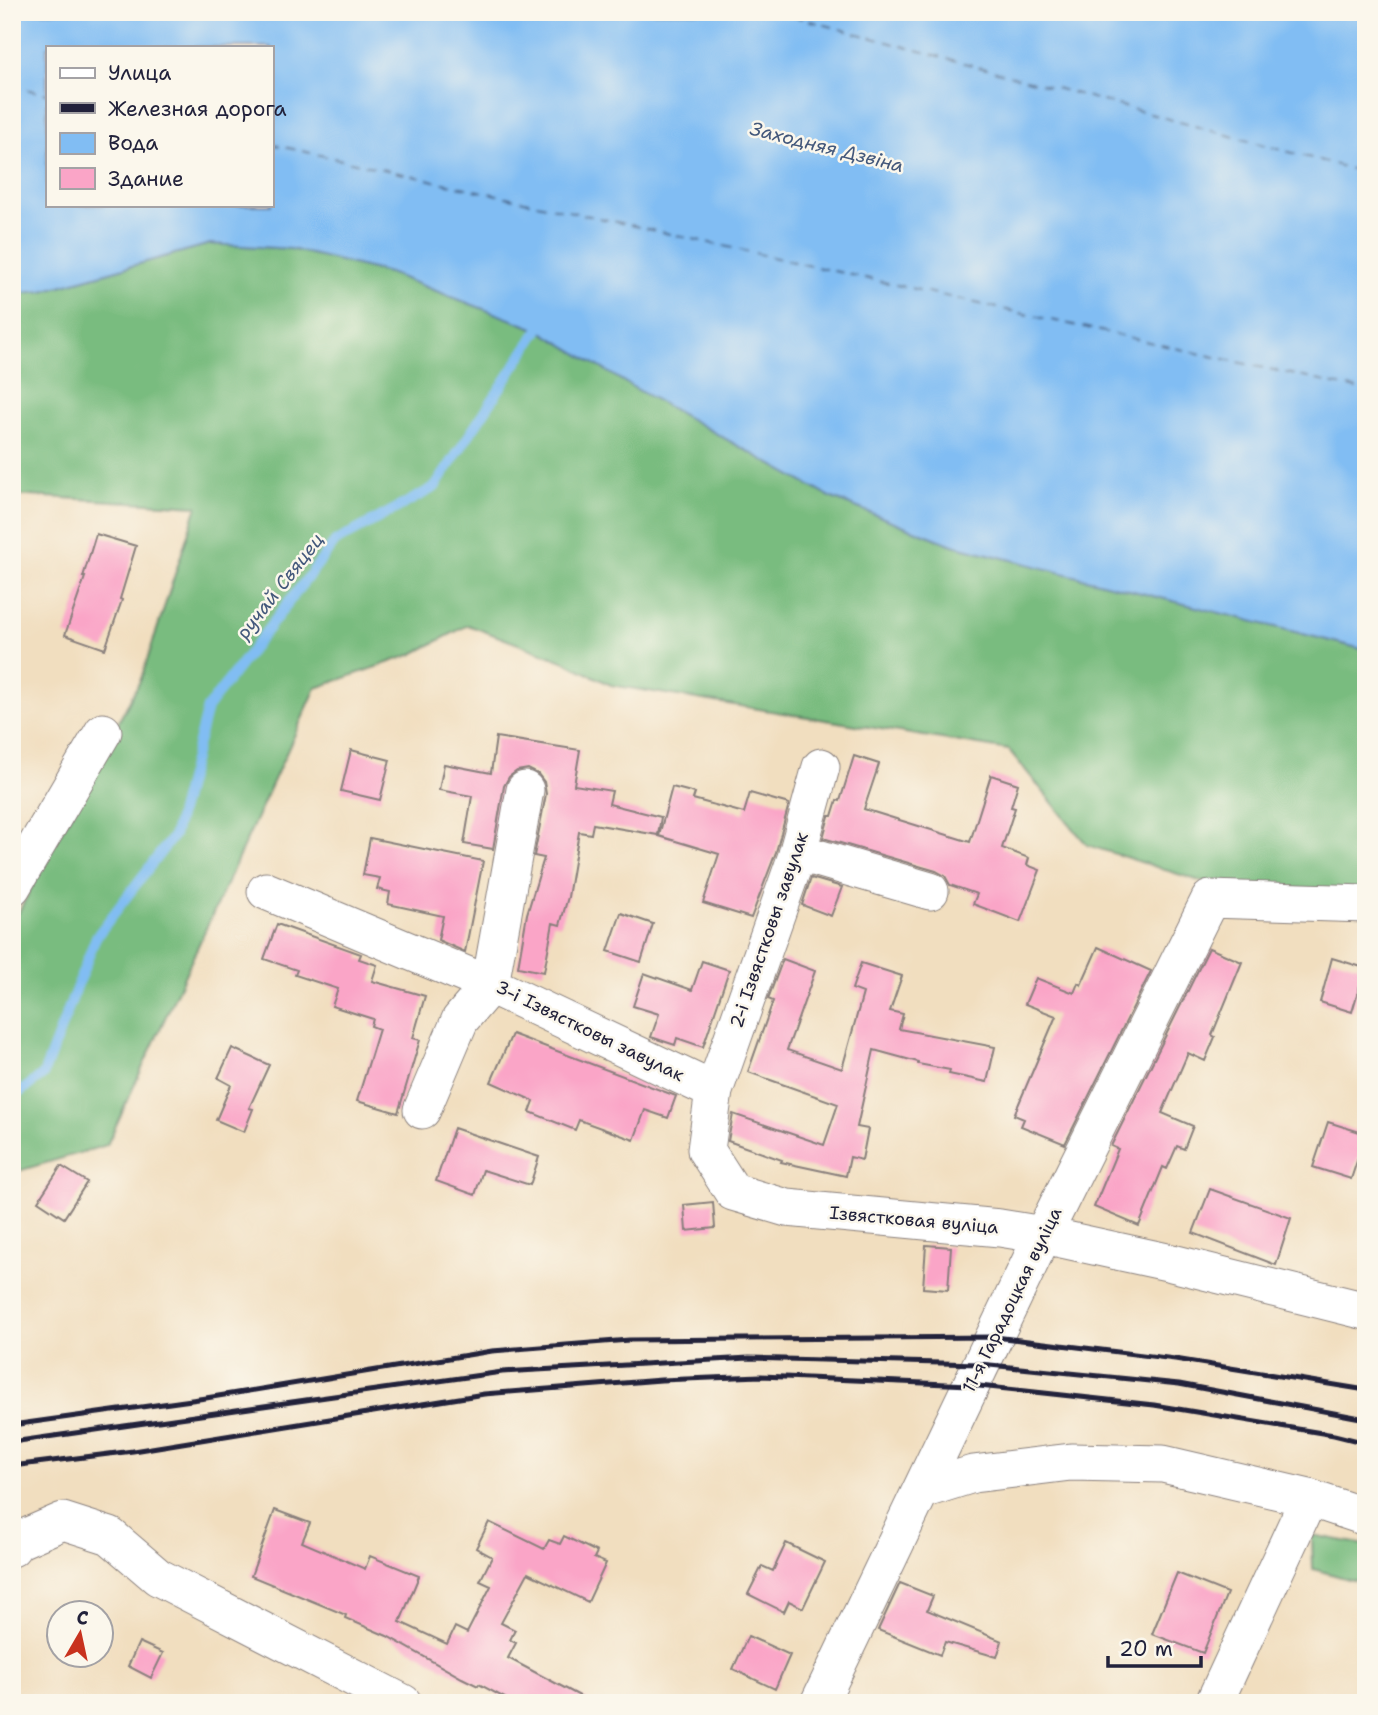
<svg xmlns="http://www.w3.org/2000/svg" width="1378" height="1715" font-family="'Shantell Sans',sans-serif">
  <rect width="100%" height="100%" fill="#fbf7ec"/>
  <filter id="ink" filterUnits="userSpaceOnUse"><feTurbulence type="fractalNoise" baseFrequency=".0143" numOctaves="2"/><feDisplacementMap in="SourceGraphic" scale="14" xChannelSelector="R" yChannelSelector="G"/><feConvolveMatrix kernelMatrix="1 2 1 2 8 2 1 2 1" color-interpolation-filters="sRGB"/></filter>
  <filter id="wash" filterUnits="userSpaceOnUse"><feTurbulence type="fractalNoise" baseFrequency=".00686" numOctaves="4" result="noise"/><feDisplacementMap in="SourceGraphic" scale="28" xChannelSelector="R" yChannelSelector="G"/><feGaussianBlur stdDeviation="1.57" result="paint"/><feColorMatrix in="noise" values="0 0 0 0 0 0 0 0 0 0 0 0 0 0 0 0 0 1.4 0 .05"/><feComposite in="paint" operator="in"/></filter>
  <g filter="url(#wash)">
    <rect width="100%" height="100%" fill="#f1debf"/>
    <path fill="#79bc7f" stroke="#4e6f5d" stroke-width="2" d="M 210,244 L 291,249 L 389,273 L 539,330 L 631,386 L 830,497 L 953,545 L 1366,650 L 1366,890 L 1231,891 L 1087,845 L 1009,750 L 611,685 L 563,661 L 468,625 L 413,654 L 316,688 L 107,1145 L 12,1173 L 12,925 L 141,679 L 197,506 L 12,495 L 12,294 L 42,291 Z
      M 1312,1535 L 1366,1545 L 1366,1584 L 1313,1569 Z"/>
    <path fill="#81bdf3" stroke="#527097" stroke-width="2" fill-rule="evenodd" d="M 12,12 L 1345,12 L 1366,18 L 1366,650 L 953,545 L 830,497 L 631,386 L 539,330 L 389,273 L 291,249 L 210,244 L 42,291 L 12,294 ZM 47,47 L 271,47 L 271,205 L 47,205 Z"/>
    <g fill="none" stroke-linecap="round" stroke-linejoin="round">
      <path stroke="#81bdf3" stroke-width="10" d="M 12,1098 L 43,1075 L 96,937 L 174,835 L 207,708 L 335,542 L 435,487 L 545,320"/>
      <path stroke="#43587b" stroke-width="2" stroke-dasharray="9 7" stroke-linecap="butt" d="M 778,12 L 1366,173
        M 12,86 L 47,94
        M 271,144 L 1366,391"/>
    </g>
    <g id="blocks">
      <path fill="#faa5c7" d="M 96,534 L 136,546 L 120,599 L 122,600 L 105,649 L 65,635 L 85,577 L 83,577 Z
        M 496,737 L 580,750 L 574,785 L 612,791 L 609,804 L 661,817 L 658,835 L 593,824 L 591,834 L 579,832 L 568,897 L 560,925 L 553,923 L 544,972 L 518,967 L 527,914 L 544,858 L 534,856 L 546,794 L 544,782 L 538,774 L 528,769 L 517,771 L 509,777 L 504,786 L 493,849 L 464,844 L 472,796 L 439,790 L 444,764 L 491,773 Z
        M 351,750 L 390,760 L 380,800 L 341,791 Z
        M 854,756 L 879,764 L 864,809 L 970,842 L 991,775 L 1018,784 L 1011,807 L 1015,808 L 1002,848 L 1029,858 L 1027,865 L 1040,870 L 1020,922 L 973,904 L 977,894 L 950,885 L 945,876 L 936,871 L 823,838 L 829,816 L 832,816 L 837,800 L 840,801 Z
        M 672,787 L 695,793 L 693,799 L 744,813 L 750,793 L 789,804 L 776,852 L 751,918 L 703,903 L 719,854 L 659,836 Z
        M 370,838 L 483,861 L 465,952 L 438,940 L 443,916 L 388,904 L 390,892 L 377,889 L 380,878 L 363,875 Z
        M 811,878 L 842,887 L 831,916 L 802,905 Z
        M 621,913 L 653,924 L 641,962 L 608,951 Z
        M 277,924 L 361,954 L 359,959 L 377,965 L 372,981 L 425,996 L 413,1038 L 420,1040 L 398,1113 L 357,1101 L 379,1029 L 371,1026 L 373,1019 L 332,1006 L 338,989 L 295,975 L 297,970 L 264,959 Z
        M 1098,947 L 1151,971 L 1065,1144 L 1021,1126 L 1024,1119 L 1014,1115 L 1056,1016 L 1025,1004 L 1036,978 L 1074,993 L 1078,983 L 1081,985 Z
        M 1209,948 L 1242,962 L 1212,1035 L 1215,1037 L 1205,1061 L 1188,1053 L 1162,1113 L 1193,1126 L 1184,1149 L 1177,1146 L 1167,1169 L 1163,1167 L 1139,1226 L 1094,1207 L 1118,1149 L 1111,1146 Z
        M 1332,958 L 1365,968 L 1352,1012 L 1320,1002 Z
        M 783,959 L 815,971 L 787,1050 L 842,1069 L 863,993 L 852,989 L 861,963 L 902,976 L 890,1011 L 903,1014 L 899,1029 L 995,1047 L 987,1082 L 949,1074 L 950,1070 L 918,1064 L 918,1062 L 874,1050 L 857,1127 L 868,1129 L 862,1160 L 850,1157 L 846,1176 L 781,1162 L 782,1160 L 728,1141 L 733,1114 L 824,1145 L 838,1104 L 748,1072 L 773,1001 L 768,999 Z
        M 702,961 L 729,970 L 703,1047 L 677,1038 L 675,1045 L 651,1037 L 659,1014 L 633,1006 L 644,973 L 692,990 Z
        M 512,1034 L 676,1096 L 668,1118 L 645,1110 L 634,1140 L 579,1120 L 575,1130 L 530,1112 L 534,1101 L 491,1082 Z
        M 232,1048 L 269,1065 L 249,1108 L 253,1109 L 244,1132 L 216,1120 L 231,1085 L 218,1078 Z
        M 1328,1122 L 1366,1134 L 1351,1179 L 1313,1167 Z
        M 454,1128 L 539,1157 L 530,1185 L 483,1170 L 475,1195 L 436,1181 Z
        M 61,1166 L 87,1182 L 64,1218 L 38,1201 Z
        M 1210,1189 L 1291,1218 L 1276,1265 L 1193,1233 Z
        M 713,1202 L 715,1228 L 686,1231 L 684,1205 Z
        M 926,1245 L 951,1247 L 948,1290 L 923,1288 Z
        M 275,1510 L 310,1523 L 302,1542 L 365,1569 L 370,1556 L 419,1576 L 400,1622 L 447,1644 L 455,1627 L 467,1633 L 491,1586 L 480,1581 L 492,1557 L 476,1548 L 489,1522 L 544,1549 L 549,1540 L 560,1544 L 564,1536 L 597,1552 L 594,1558 L 606,1563 L 588,1602 L 528,1573 L 501,1623 L 515,1630 L 510,1640 L 516,1643 L 508,1658 L 593,1703 L 514,1703 L 479,1684 L 478,1686 L 462,1678 L 387,1636 L 345,1618 L 346,1615 L 251,1576 Z
        M 786,1543 L 825,1562 L 803,1608 L 789,1601 L 784,1612 L 748,1594 L 762,1566 L 773,1571 Z
        M 1177,1573 L 1227,1593 L 1203,1653 L 1152,1634 Z
        M 900,1583 L 933,1596 L 927,1610 L 1002,1641 L 997,1657 L 945,1642 L 940,1655 L 878,1630 Z
        M 748,1636 L 790,1655 L 775,1689 L 733,1669 Z
        M 139,1642 L 163,1653 L 151,1678 L 128,1666 Z"/>
    </g>
  </g>
  <g filter="url(#ink)">
    <use href="#blocks" fill-opacity="0" stroke="#8a807d" stroke-width="2"/>
    <g fill="none" stroke-linecap="round" stroke-linejoin="round">
      <g stroke="#8a807d" stroke-width="39">
        <path id="minor" d="M 821,767 L 796,858 L 714,1091 L 706,1150 L 733,1192 L 787,1208 L 1000,1228 L 1043,1235 L 1172,1263 L 1366,1311
          M 525,790 L 490,985 L 714,1091
          M 796,858 L 814,857 L 930,891
          M 12,887 L 103,732
          M 266,891 L 490,985 L 460,1020 L 422,1110
          M 922,1490 L 973,1474 L 1071,1462 L 1163,1464 L 1309,1498 L 1366,1517
          M 12,1548 L 17,1541 L 63,1521 L 110,1536 L 158,1577 L 403,1703
          M 819,1703 L 1043,1235 L 1210,899 L 1366,904
          M 1214,1703 L 1309,1498"/>
      </g>
      <use href="#minor" stroke="#fff" stroke-width="37"/>
      <path stroke="#22223b" stroke-width="5" d="M 12,1425 L 206,1398 L 492,1351 L 629,1340 L 995,1337 L 1175,1359 L 1366,1390
        M 12,1442 L 502,1372 L 749,1358 L 980,1364 L 1179,1384 L 1366,1419
        M 12,1466 L 133,1451 L 484,1394 L 661,1380 L 761,1376 L 970,1385 L 1154,1405 L 1334,1435 L 1366,1443"/>
    </g>
  </g>
  <g text-anchor="middle" dominant-baseline="central" stroke-width="5" stroke-linejoin="round" paint-order="stroke">
    <g font-size="18" fill="#22223b" stroke="#fbf7ec">
      <text transform="translate(769 930) rotate(-71)">2-і Ізвястковы завулак</text>
      <text transform="translate(590 1031) rotate(26)">3-і Ізвястковы завулак</text>
      <text transform="translate(914 1220) rotate(5)">Ізвястковая вуліца</text>
      <text transform="translate(1012 1300) rotate(-64)">11-я Гарадоцкая вуліца</text>
    </g>
    <g font-size="19" font-style="italic" fill="#43587b" stroke="#fbf7ec">
      <text transform="translate(827 147) rotate(14)">Заходняя Дзвіна</text>
      <text transform="translate(280 586) rotate(-52)">ручай Свяцец</text>
    </g>
  </g>
  <rect width="1378" height="1715" fill="none" stroke="#fbf7ec" stroke-width="42"/>
  <rect x="46" y="46" width="228" height="161" fill="#fbf7ec" stroke="#a4a2a5" stroke-width="2"/>
  <rect x="60" y="68" width="35" height="10" fill="#ffffff" stroke="#a4a2a5" stroke-width="2"/>
  <text x="108" y="80" font-size="21" fill="#22223b">Улица</text>
  <rect x="60" y="103" width="35" height="10" fill="#22223b" stroke="#a4a2a5" stroke-width="2"/>
  <text x="108" y="116" font-size="21" fill="#22223b">Железная дорога</text>
  <rect x="60" y="133" width="35" height="21" fill="#81bdf3" stroke="#a4a2a5" stroke-width="2"/>
  <text x="108" y="150" font-size="21" fill="#22223b">Вода</text>
  <rect x="60" y="168" width="35" height="21" fill="#faa5c7" stroke="#a4a2a5" stroke-width="2"/>
  <text x="108" y="186" font-size="21" fill="#22223b">Здание</text>
  <g transform="translate(80 1634) rotate(9)"><circle r="33" fill="#fbf7ec" stroke="#a4a2a5" stroke-width="2"/>
  <path d="M0-5L12 26L0 18L-12 26Z" fill="#c8321e"/>
  <text y="-10" font-size="19" font-weight="bold" text-anchor="middle" fill="#22223b">С</text>
  </g>
  <path d="M1108 1656v10h93v-10" fill="none" stroke="#22223b" stroke-width="3.5"/>
  <text x="1119" y="1656" font-size="21" fill="#22223b" stroke="#fbf7ec" stroke-width="5" paint-order="stroke">20 m</text>
</svg>
